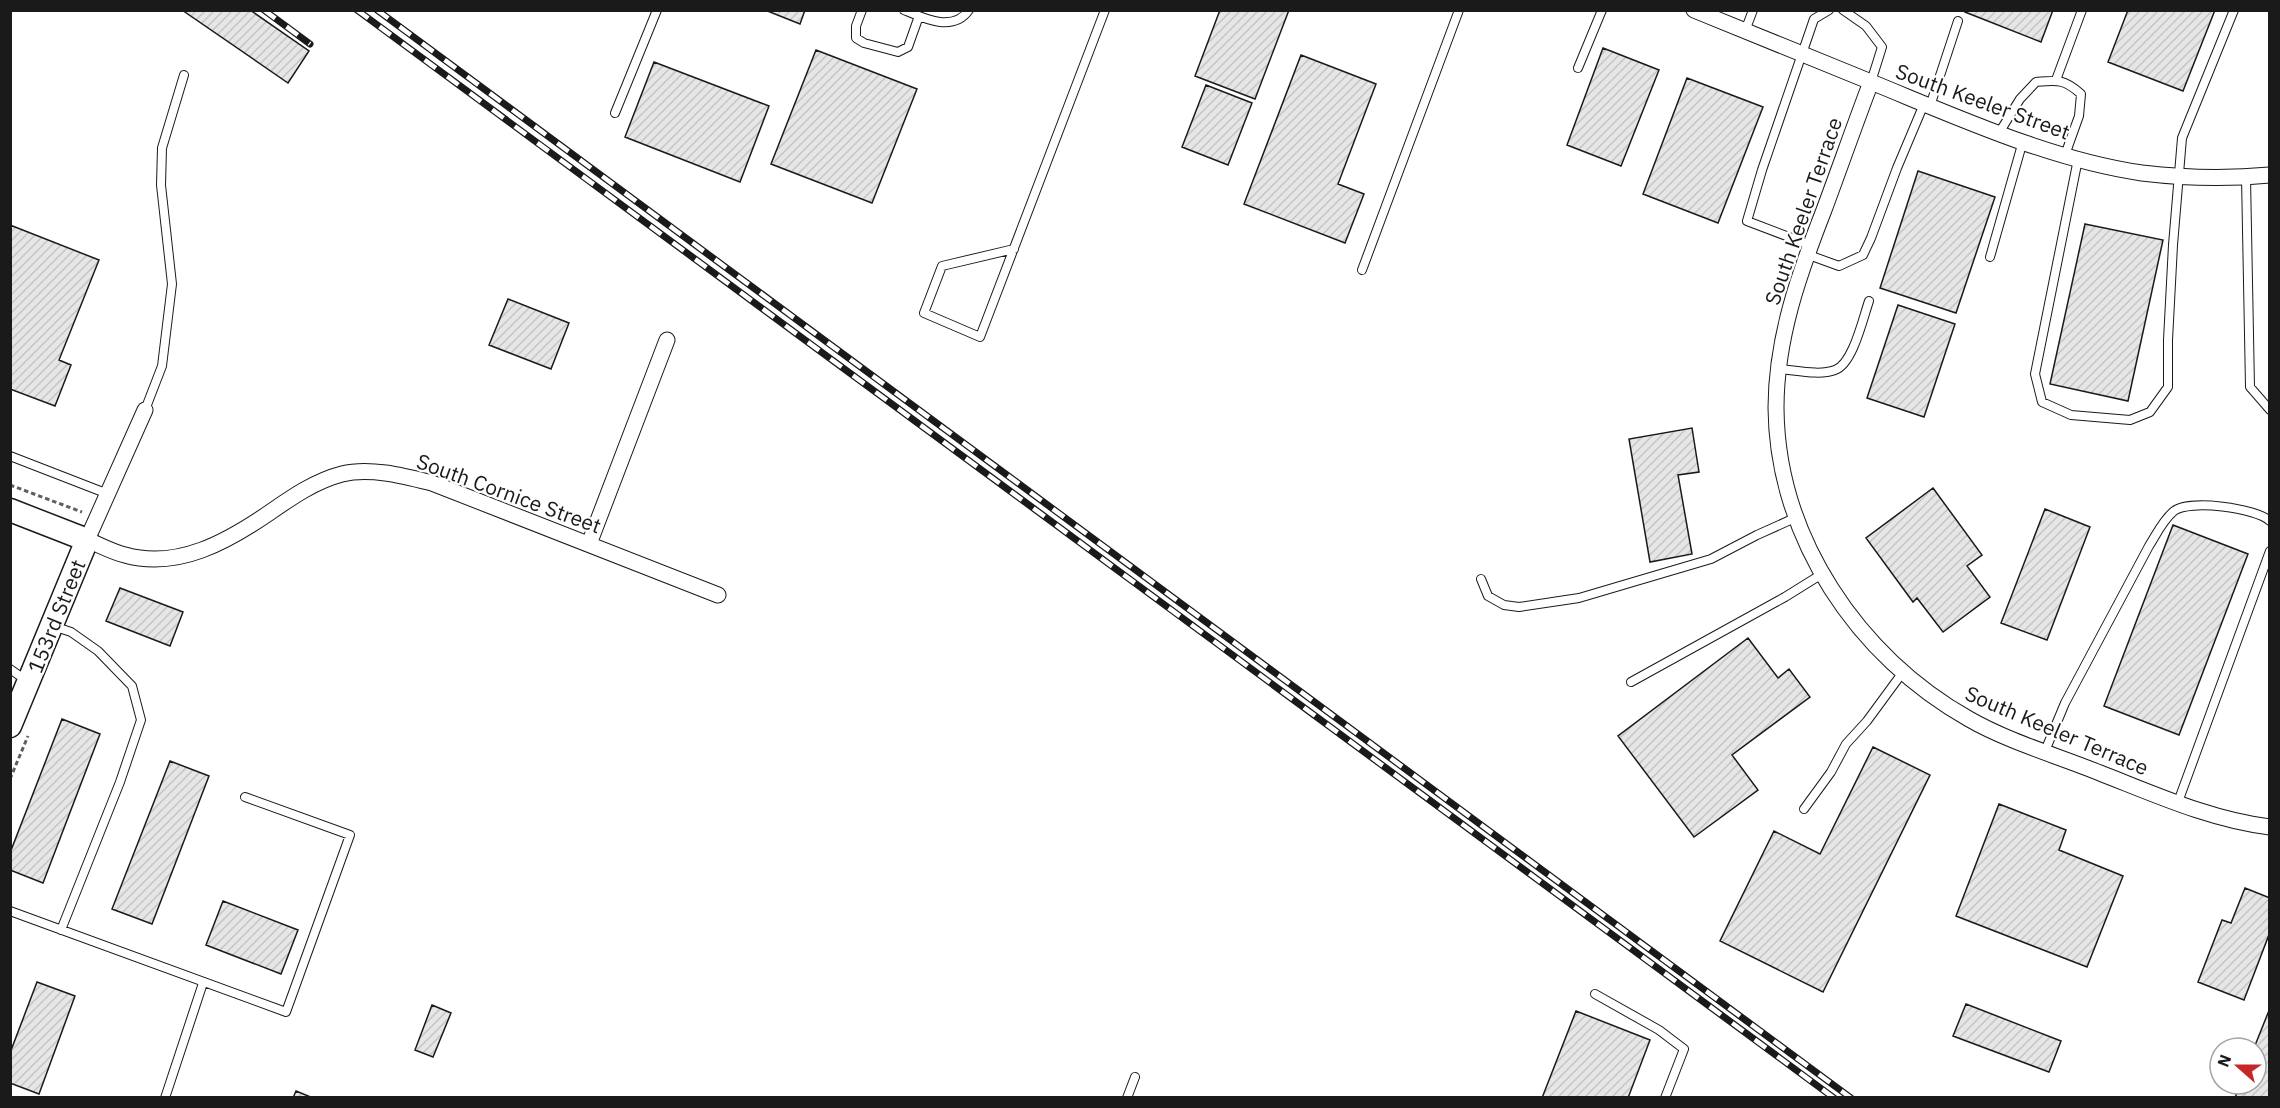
<svg xmlns="http://www.w3.org/2000/svg" width="2280" height="1108" font-family="'IBM Plex Sans',sans-serif">
  <defs>
    <pattern id="building-hatch" width="6" height="6" patternUnits="userSpaceOnUse" patternTransform="scale(1.5)"><rect width="6" height="6" fill="#e6e6e6"/><path d="M-1 1l2-2M0 6l6-6M5 7l2-2" fill="none" stroke="#c5c5c5"/></pattern>
  </defs>
  <rect width="100%" height="100%" fill="#fff"/>
  <path fill="url(#building-hatch)" stroke="#1a1a1a" stroke-width="1.5" d="M 182,10 L 250,10 L 309,51 L 288,83 Z
    M 765,10 L 805,10 L 800,24 Z
    M 1220,10 L 1289,10 L 1255,99 L 1195,76 Z
    M 1966,10 L 2053,10 L 2041,42 L 1965,12 Z
    M 2128,10 L 2215,10 L 2183,91 L 2108,62 Z
    M 1603,48 L 1659,70 L 1621,166 L 1567,145 Z
    M 816,50 L 917,89 L 872,203 L 771,164 Z
    M 1301,55 L 1376,84 L 1338,184 L 1364,194 L 1345,243 L 1244,204 Z
    M 654,62 L 769,106 L 740,182 L 625,137 Z
    M 1687,78 L 1763,107 L 1718,223 L 1643,194 Z
    M 1206,85 L 1252,103 L 1228,165 L 1182,147 Z
    M 1918,171 L 1995,197 L 1956,313 L 1880,288 Z
    M 2085,224 L 2163,240 L 2128,401 L 2050,384 Z
    M 10,225 L 99,260 L 59,360 L 71,365 L 55,406 L 10,389 Z
    M 508,299 L 569,323 L 551,369 L 489,345 Z
    M 1898,305 L 1955,324 L 1924,417 L 1867,398 Z
    M 1692,428 L 1699,472 L 1678,475 L 1692,554 L 1650,562 L 1629,439 Z
    M 1933,488 L 1982,555 L 1967,566 L 1990,597 L 1943,632 L 1917,598 L 1913,602 L 1866,538 Z
    M 2045,509 L 2090,527 L 2047,640 L 2001,623 Z
    M 2173,525 L 2248,554 L 2179,735 L 2104,706 Z
    M 120,588 L 183,612 L 170,646 L 106,621 Z
    M 1748,638 L 1778,678 L 1789,669 L 1810,697 L 1732,755 L 1758,790 L 1694,837 L 1618,736 Z
    M 62,719 L 100,734 L 43,883 L 10,870 L 10,853 Z
    M 1873,747 L 1930,775 L 1823,992 L 1720,941 L 1774,831 L 1820,854 Z
    M 170,761 L 209,776 L 152,924 L 112,909 Z
    M 1999,804 L 2066,830 L 2059,850 L 2123,876 L 2087,967 L 1956,916 Z
    M 2245,888 L 2270,898 L 2270,932 L 2244,1000 L 2198,982 L 2222,920 L 2231,923 Z
    M 223,901 L 298,930 L 281,974 L 206,945 Z
    M 37,982 L 75,996 L 39,1094 L 10,1083 L 10,1053 Z
    M 1966,1004 L 2061,1041 L 2049,1072 L 1953,1036 Z
    M 432,1005 L 451,1013 L 433,1057 L 415,1050 Z
    M 2270,1008 L 2270,1098 L 2235,1098 L 2240,1084 L 2256,1084 L 2256,1048 L 2254,1048 Z
    M 1576,1011 L 1650,1040 L 1628,1098 L 1542,1098 Z
    M 296,1091 L 313,1098 L 293,1098 Z"/>
  <g fill="none" stroke-linecap="round" stroke-linejoin="round">
    <g stroke="#1a1a1a" stroke-width="10">
      <path id="lane" d="M 862,10 L 856,26 L 856,38 L 864,43 L 898,52 L 908,47 L 919,16
        M 904,10 C 923,18 953,33 969,10
        M 1843,10 L 1866,26 L 1882,47 L 1871,82
        M 1745,31 L 1753,10
        M 1578,68 L 1602,10
        M 2056,80 L 2082,10
        M 1930,106 L 1958,21
        M 615,113 L 657,10
        M 1999,133 L 2020,99 L 2036,82 C 2058,80 2064,79 2081,94 L 2079,116 L 2065,155
        M 2078,159 L 2035,374 L 2042,402 L 2071,415 L 2130,420 L 2150,412 L 2168,387 L 2168,340 L 2173,245 L 2182,138 L 2234,10
        M 2246,177 L 2250,387 L 2270,410
        M 1810,245 L 1747,221 L 1762,170 L 1814,19 L 1829,10
        M 1014,249 L 942,266 L 924,313 L 980,337 L 1105,10
        M 1806,254 L 1839,266 L 1863,255 L 1871,238 L 1897,168 L 1924,104
        M 1990,257 L 2023,141
        M 1362,270 L 1459,10
        M 1779,369 C 1795,370 1819,376 1835,370 C 1853,364 1863,318 1869,301
        M 145,410 L 162,366 L 172,284 L 161,185 L 162,148 L 184,75
        M 10,456 L 108,494
        M 1481,579 L 1488,596 L 1504,605 L 1519,607 L 1579,598 L 1711,559 L 1757,535 L 1797,517
        M 53,626 L 71,632 L 98,651 L 132,686 L 141,720 L 120,782 L 61,930
        M 10,669 L 27,681
        M 1631,682 L 1785,597 L 1822,574
        M 2045,751 L 2065,703 L 2149,546 C 2156,535 2163,520 2174,511 C 2189,499 2256,508 2270,521
        M 2178,802 L 2270,551
        M 1804,809 L 1831,772 L 1846,744 L 1867,721 L 1903,672
        M 10,911 L 286,1012 L 350,835 L 245,797
        M 1595,994 L 1659,1030 L 1684,1049 L 1665,1098
        M 165,1098 L 203,983
        M 1127,1098 L 1135,1077"/>
    </g>
    <g stroke="#1a1a1a" stroke-width="17">
      <path id="street" d="M 1694,10 C 1753,34 1812,58 1871,82 C 1957,117 2051,160 2142,173 C 2184,178 2228,179 2270,175
        M 1871,82 C 1855,124 1840,167 1824,210 C 1799,274 1776,338 1776,408 C 1777,537 1858,657 1969,719 C 2007,741 2058,756 2100,773 C 2154,794 2211,820 2270,827
        M 145,410 L 87,540 C 100,545 112,552 125,555 C 178,570 228,541 269,513 C 292,497 315,481 342,474 C 370,467 404,476 432,483 L 718,595
        M 589,544 L 667,340"/>
    </g>
    <g stroke="#1a1a1a" stroke-width="25">
      <path id="secondary" d="M 10,510 L 87,540 L 10,726"/>
    </g>
    <path stroke="#5f5f5f" stroke-width="3" stroke-dasharray="4.5 3" stroke-linecap="butt" d="M 10,485 L 82,512
      M 10,779 L 28,736"/>
    <use href="#lane" stroke="#fff" stroke-width="8"/>
    <use href="#street" stroke="#fff" stroke-width="15"/>
    <use href="#secondary" stroke="#fff" stroke-width="22"/>
    <g stroke="#1a1a1a" stroke-width="7">
      <path id="rail" d="M 264,10 L 310,44
        M 357,10 L 1834,1098
        M 377,10 L 1851,1098"/>
    </g>
    <use href="#rail" stroke="#fff" stroke-width="4.5" stroke-dasharray="14" stroke-linecap="butt"/>
  </g>
  <g text-anchor="middle" dominant-baseline="central" stroke-width="4.5" stroke-linejoin="round" paint-order="stroke">
    <g font-size="21" fill="#1a1a1a" stroke="#fff">
      <text transform="translate(1983 101) rotate(20)">South Keeler Street</text>
      <text transform="translate(1803 211) rotate(-71)">South Keeler Terrace</text>
      <text transform="translate(509 493) rotate(20)">South Cornice Street</text>
      <text transform="translate(56 616) rotate(-68)">153rd Street</text>
      <text transform="translate(2057 730) rotate(23)">South Keeler Terrace</text>
    </g>
  </g>
  <rect width="2280" height="1108" fill="none" stroke="#1a1a1a" stroke-width="24"/>
  <g transform="translate(2238 1066) rotate(291)"><circle r="28" fill="#ffffff" stroke="#a3a3a3" stroke-width="1.5"/>
  <path d="M0-4.5L10 22L0 15L-10 22Z" fill="#c62828"/>
  <text y="-9" font-size="16" font-weight="bold" text-anchor="middle" fill="#1a1a1a">N</text>
  </g>
</svg>
